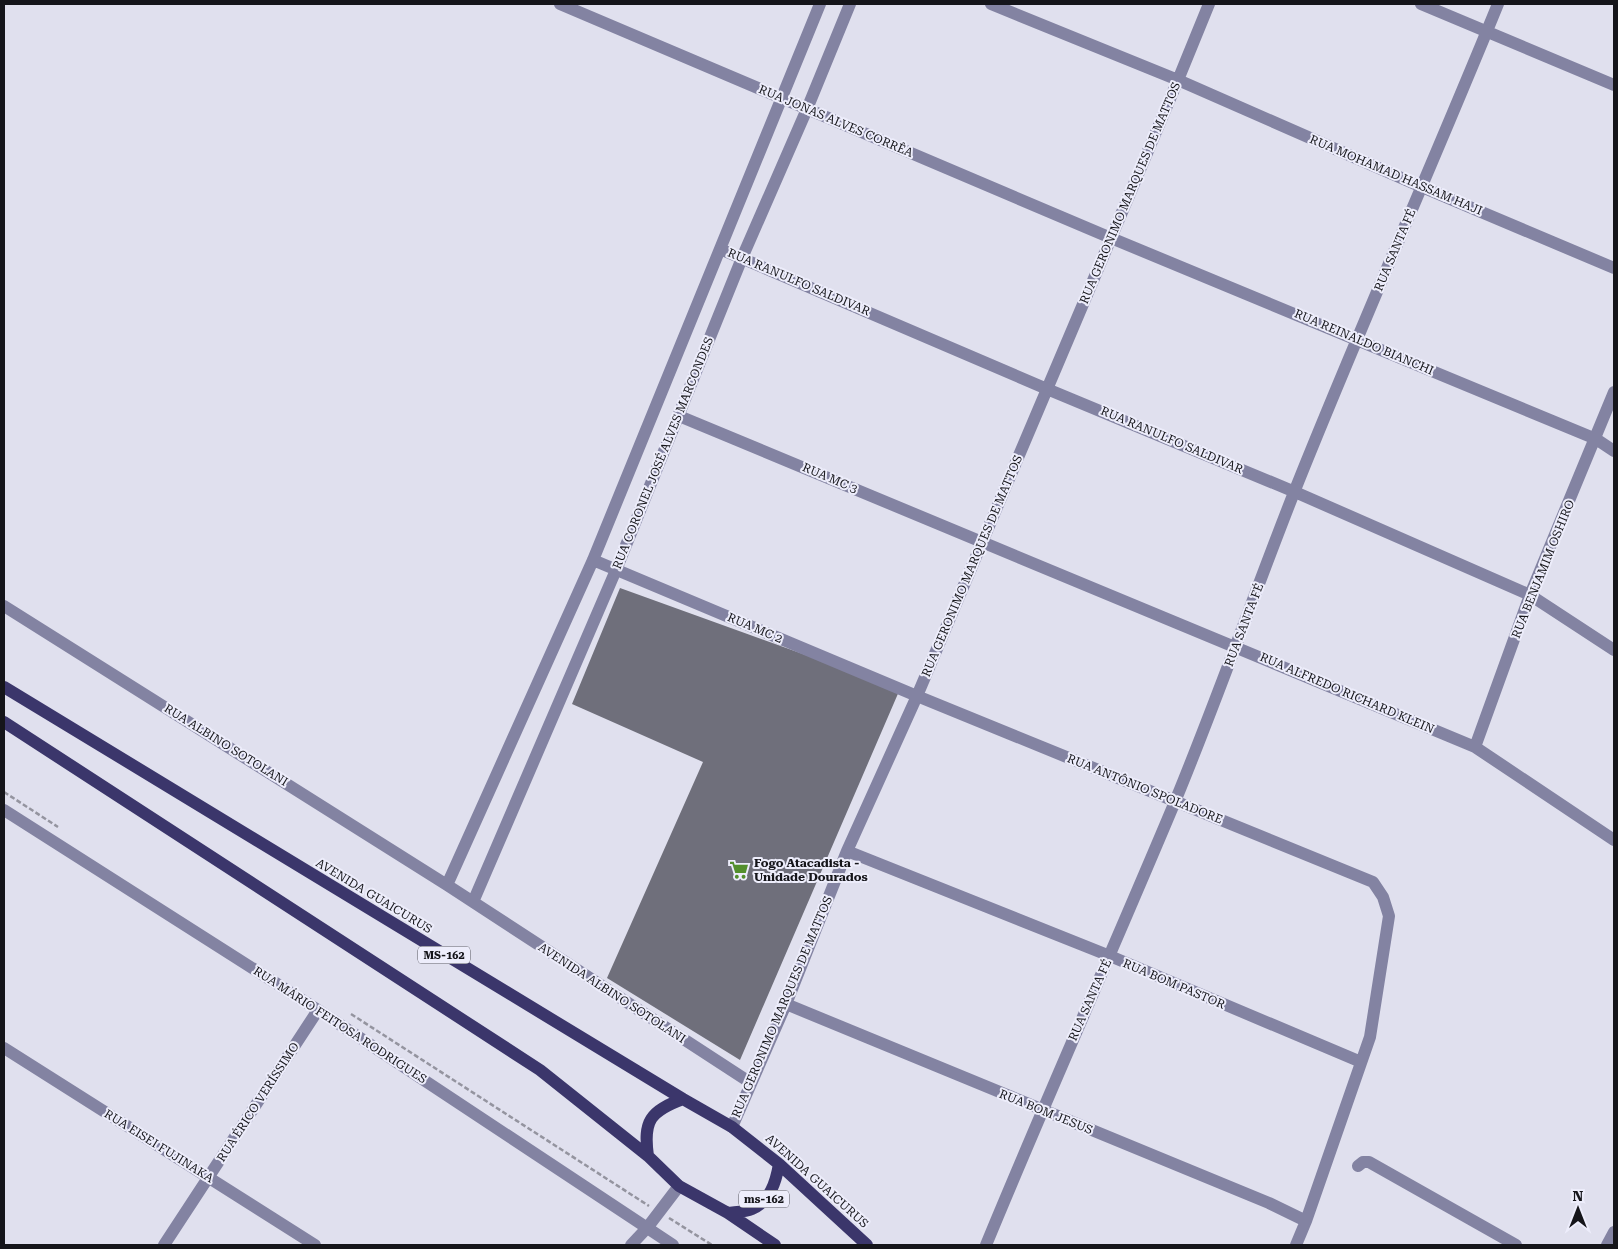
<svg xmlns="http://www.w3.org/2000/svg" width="1618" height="1249" font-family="'Roboto Serif',serif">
  <rect width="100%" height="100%" fill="#e0e0ee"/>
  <path fill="#6f6f7b" d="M 620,588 L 900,689 L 740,1060 L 607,978 L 703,762 L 572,704 Z"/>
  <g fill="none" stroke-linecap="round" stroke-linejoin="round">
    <path stroke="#94949f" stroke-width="2.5" stroke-dasharray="5 2.5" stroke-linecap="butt" d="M 4,792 L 58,827
      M 351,1014 L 649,1206
      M 669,1218 L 712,1245"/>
    <path stroke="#8383a2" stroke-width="12" d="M 560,4 L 1111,238 L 1596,439 L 1614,451
      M 991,4 L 1178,80 L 1422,187 L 1614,268
      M 1421,4 L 1614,85
      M 720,249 L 1047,389 L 1295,492 L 1530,595 L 1614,650
      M 679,416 L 1475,747 L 1614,840
      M 593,560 L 917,696 L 1373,882 L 1383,897 L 1389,916 L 1370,1037 L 1306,1221 L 1296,1245
      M 4,606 L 447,885 L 751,1083
      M 1475,747 L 1530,595 L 1614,392
      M 4,810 L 318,1010 L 673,1245
      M 847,851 L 1110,956 L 1361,1062
      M 447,885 L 593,560 L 820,4
      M 473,902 L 616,570 L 742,258 L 807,109 L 850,4
      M 786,1004 L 1269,1203 L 1306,1221
      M 4,1048 L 315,1245
      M 732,1127 L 786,1004 L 847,851 L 917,696 L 1178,80 L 1209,4
      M 1358,1166 L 1363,1162 L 1369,1162 L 1516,1245
      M 164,1245 L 318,1010
      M 631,1245 L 647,1228 L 679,1186
      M 986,1245 C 1047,1097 1112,952 1174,804 C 1217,700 1254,594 1295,490 C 1360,327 1432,166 1498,4
      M 1607,1245 L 1614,1232"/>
    <path stroke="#3b366b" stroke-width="12" d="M 4,687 L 683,1099 L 732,1127 L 779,1164 L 867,1245
      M 4,722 L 540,1070 L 648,1156 L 679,1186 L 728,1213 L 775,1245
      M 648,1156 C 643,1121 650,1111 683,1099
      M 728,1213 C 735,1212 745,1212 752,1209 C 770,1201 776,1182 779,1164"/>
  </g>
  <defs>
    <g id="supermarket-bare" transform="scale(1.5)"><path d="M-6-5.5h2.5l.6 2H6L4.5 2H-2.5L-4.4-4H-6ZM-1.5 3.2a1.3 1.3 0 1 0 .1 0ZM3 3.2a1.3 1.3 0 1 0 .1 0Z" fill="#538f2d" stroke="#ededfb" stroke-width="2.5" paint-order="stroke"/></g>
  </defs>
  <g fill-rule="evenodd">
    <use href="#supermarket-bare" x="739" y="870"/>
  </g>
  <g text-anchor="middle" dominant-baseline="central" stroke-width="4" stroke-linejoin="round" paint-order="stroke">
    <g fill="#ededfb" stroke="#56565e" stroke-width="1">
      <rect x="418" y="946.5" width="52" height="17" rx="4"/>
      <rect x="739" y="1190.5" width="50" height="17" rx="4"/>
    </g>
    <g font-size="11" font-weight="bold" fill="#15151a">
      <text x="444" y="955">MS-162</text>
      <text x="764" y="1199">ms-162</text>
    </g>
    <g font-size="12" fill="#15151a" stroke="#ededfb">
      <text transform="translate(836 121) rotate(23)">RUA JONAS ALVES CORRÊA</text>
      <text transform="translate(1396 175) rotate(23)">RUA MOHAMAD HASSAM HAJI</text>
      <text transform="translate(1130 193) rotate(-67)">RUA GERONIMO MARQUES DE MATTOS</text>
      <text transform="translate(1395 250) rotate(-67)">RUA SANTA FÉ</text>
      <text transform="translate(799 282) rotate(23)">RUA RANULFO SALDIVAR</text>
      <text transform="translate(1364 342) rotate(23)">RUA REINALDO BIANCHI</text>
      <text transform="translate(1172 440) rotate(23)">RUA RANULFO SALDIVAR</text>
      <text transform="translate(663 453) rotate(-68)">RUA CORONEL JOSÉ ALVES MARCONDES</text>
      <text transform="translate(830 478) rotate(23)">RUA MC 3</text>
      <text transform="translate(972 566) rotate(-67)">RUA GERONIMO MARQUES DE MATTOS</text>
      <text transform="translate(1543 569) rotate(-68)">RUA BENJAMIM OSHIRO</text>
      <text transform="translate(1244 625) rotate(-69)">RUA SANTA FÉ</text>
      <text transform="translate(755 628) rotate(23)">RUA MC 2</text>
      <text transform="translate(1347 693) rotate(23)">RUA ALFREDO RICHARD KLEIN</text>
      <text transform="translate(226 745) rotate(32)">RUA ALBINO SOTOLANI</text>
      <text transform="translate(1145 789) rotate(22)">RUA ANTÔNIO SPOLADORE</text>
      <text transform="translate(374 896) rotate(31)">AVENIDA GUAICURUS</text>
      <text transform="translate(1174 984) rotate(23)">RUA BOM PASTOR</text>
      <text transform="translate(612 993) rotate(33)">AVENIDA ALBINO SOTOLANI</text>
      <text transform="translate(1090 1000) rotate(-66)">RUA SANTA FÉ</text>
      <text transform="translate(782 1007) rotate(-67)">RUA GERONIMO MARQUES DE MATTOS</text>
      <text transform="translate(340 1025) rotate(33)">RUA MÁRIO FEITOSA RODRIGUES</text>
      <text transform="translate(258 1102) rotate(-57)">RUA ÉRICO VERÍSSIMO</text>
      <text transform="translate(1046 1112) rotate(22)">RUA BOM JESUS</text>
      <text transform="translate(159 1146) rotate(32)">RUA EISEI FUJINAKA</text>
      <text transform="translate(817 1181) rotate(42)">AVENIDA GUAICURUS</text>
    </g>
    <g font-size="12" font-weight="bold" fill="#15151a" stroke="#ededfb" text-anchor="start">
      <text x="754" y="863">Fogo Atacadista -<tspan x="754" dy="14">Unidade Dourados</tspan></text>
    </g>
  </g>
  <rect width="1618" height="1249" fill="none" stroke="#15151a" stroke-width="10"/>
  <g transform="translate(1578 1209)" stroke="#ededfb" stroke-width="4" paint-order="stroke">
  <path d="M0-4L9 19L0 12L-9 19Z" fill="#15151a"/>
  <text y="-8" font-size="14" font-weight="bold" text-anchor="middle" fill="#15151a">N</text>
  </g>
</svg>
